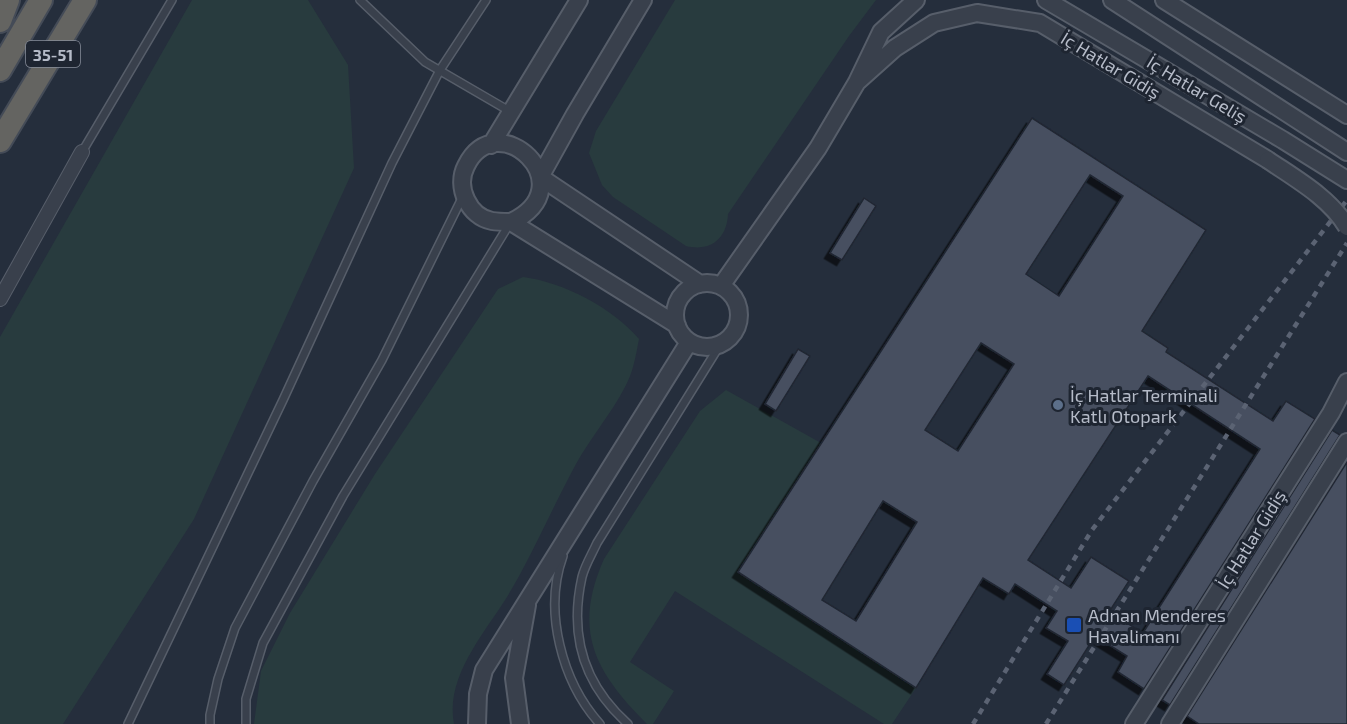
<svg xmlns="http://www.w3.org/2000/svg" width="1347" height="724" font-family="'Exo 2',sans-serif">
  <defs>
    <filter id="shadow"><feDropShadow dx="-5.5" dy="5.5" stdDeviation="0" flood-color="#0009"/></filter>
  </defs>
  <rect width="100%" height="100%" fill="#252e3c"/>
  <path fill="#283b3e" d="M 192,0 L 308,0 L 348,65 L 354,168 L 194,519 L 63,724 L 0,724 L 0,337 Z
    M 675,0 L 876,0 L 849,36 L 728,214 C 727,239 710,252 686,246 L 613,197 L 602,185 L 589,153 L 596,131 Z
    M 523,277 C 563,282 613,308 639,339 C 636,355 633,373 625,387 C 611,414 591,437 576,464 C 552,508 533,554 507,597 C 484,634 445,677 454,724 L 254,724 L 261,671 L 290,613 L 375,474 L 498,289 Z
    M 726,390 L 821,443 L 738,573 L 916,688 L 892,724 L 884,724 L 675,591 L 630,662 L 674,691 L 653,724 L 647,724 C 595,672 572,631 604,559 L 700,411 Z"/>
  <path fill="#464f60" stroke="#202733" stroke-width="1.5" fill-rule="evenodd" filter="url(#shadow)" d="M 1032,118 L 1206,230 L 1142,331 L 1168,348 L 1166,352 L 1273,421 L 1286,401 L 1315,419 L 1144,689 L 1118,672 L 1127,656 L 1095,636 L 1064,685 L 1047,674 L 1068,641 L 1046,628 L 1057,611 L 1015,584 L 1009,594 L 983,578 L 916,688 L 738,572 ZM 1090,175 L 1123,196 L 1059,296 L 1026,274 ZM 981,343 L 1014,364 L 958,451 L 925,430 ZM 1148,376 L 1260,449 L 1143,633 L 1109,612 L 1129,581 L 1091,557 L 1071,588 L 1028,560 ZM 883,501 L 917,522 L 856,621 L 822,600 Z
    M 864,198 L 876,206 L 842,260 L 830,253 Z
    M 798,349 L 810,356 L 776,411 L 765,404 Z
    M 1332,430 L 1340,435 L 1170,705 L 1162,700 Z
    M 1347,462 L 1347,724 L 1199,724 L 1187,716 Z"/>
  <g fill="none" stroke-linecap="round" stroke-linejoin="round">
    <g stroke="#575e6a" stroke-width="10">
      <path id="service" d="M 360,0 L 425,62 L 511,112
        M 82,152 L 172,0
        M 563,556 C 543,611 562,682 600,724
        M 128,724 L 283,400 L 392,163 L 440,70 L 486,0
        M 210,724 L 210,715 L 218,679 L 235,628 L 313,481 L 382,360 L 463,196
        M 246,724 L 246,699 L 263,643 L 343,496 L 510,223
        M 628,724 C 584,685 569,635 582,577 C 585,565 592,554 597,543 L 720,345"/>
    </g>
    <g stroke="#575e6a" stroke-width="16">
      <path id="minor" d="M 0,299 L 82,152"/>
    </g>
    <g stroke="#575e6a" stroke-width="20">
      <path id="tertiary" d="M 1046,0 L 1283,140 L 1347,180
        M 1112,0 L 1347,152
        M 1164,0 L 1347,115
        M 857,82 L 895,48 L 934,23 L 977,13 L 1040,23 L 1268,160
        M 491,145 L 579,0
        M 540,177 L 575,114 L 643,0
        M 540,177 L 700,284
        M 511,222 C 587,186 497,103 466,166 C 455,187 469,217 492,221 C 498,222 505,222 511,222 L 677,325
        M675 315a32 32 0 1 1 64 0a32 32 0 1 1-64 0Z
        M 721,286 L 818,148 L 857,82 L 881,32 L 916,0
        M 477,724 L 478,694 L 484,670 L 689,342
        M 520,724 L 514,678 L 527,605
        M 1134,724 L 1331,413 L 1347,382
        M 1170,724 L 1347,442"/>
    </g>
    <g stroke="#444b57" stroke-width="26">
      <path id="trunk" d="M 0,21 L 8,0
        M 0,70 L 41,0
        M 0,141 L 85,0"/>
    </g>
    <use href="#service" stroke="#39404c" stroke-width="7"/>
    <use href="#minor" stroke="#39404c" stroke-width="14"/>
    <use href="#tertiary" stroke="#39404c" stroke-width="16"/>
    <use href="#trunk" stroke="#646461" stroke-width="22"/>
    <path stroke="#5b6373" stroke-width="4.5" stroke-dasharray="6 6" stroke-linecap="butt" d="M 973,724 L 1092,530 L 1347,200
      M 1046,724 L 1347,243"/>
    <g stroke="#575e6a" stroke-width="20" stroke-linecap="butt">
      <path id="tertiary-bridge" d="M 1268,160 C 1296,179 1330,198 1347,227"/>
    </g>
    <use href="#tertiary-bridge" stroke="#39404c" stroke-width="16"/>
  </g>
  <circle fill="#5c6f8a" stroke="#1e2531" stroke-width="2" cx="1058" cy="405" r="6"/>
  <rect fill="#1a4fb4" stroke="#1e2531" stroke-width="2" x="1066" y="617" width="16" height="16" rx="3"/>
  <g text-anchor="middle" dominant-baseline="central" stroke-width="6" stroke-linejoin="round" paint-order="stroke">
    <rect fill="#1e2531" stroke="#888e9b" stroke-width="1.5" x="26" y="41" width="54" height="26" rx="4.5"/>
    <g font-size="16" font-weight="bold" fill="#b5bbc8">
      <text x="53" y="54">35-51</text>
    </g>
    <g font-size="18" fill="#b5bbc8" stroke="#1e2531">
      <text transform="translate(1111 65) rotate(31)">İç Hatlar Gidiş</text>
      <text transform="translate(1197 89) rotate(31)">İç Hatlar Geliş</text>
      <text transform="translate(1251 539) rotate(-58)">İç Hatlar Gidiş</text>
    </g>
    <g font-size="18" fill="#b5bbc8" stroke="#1e2531" text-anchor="start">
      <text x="1070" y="395">İç Hatlar Terminali<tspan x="1070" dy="21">Katlı Otopark</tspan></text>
      <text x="1088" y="615">Adnan Menderes<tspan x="1088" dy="21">Havalimanı</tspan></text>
    </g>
  </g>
</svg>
